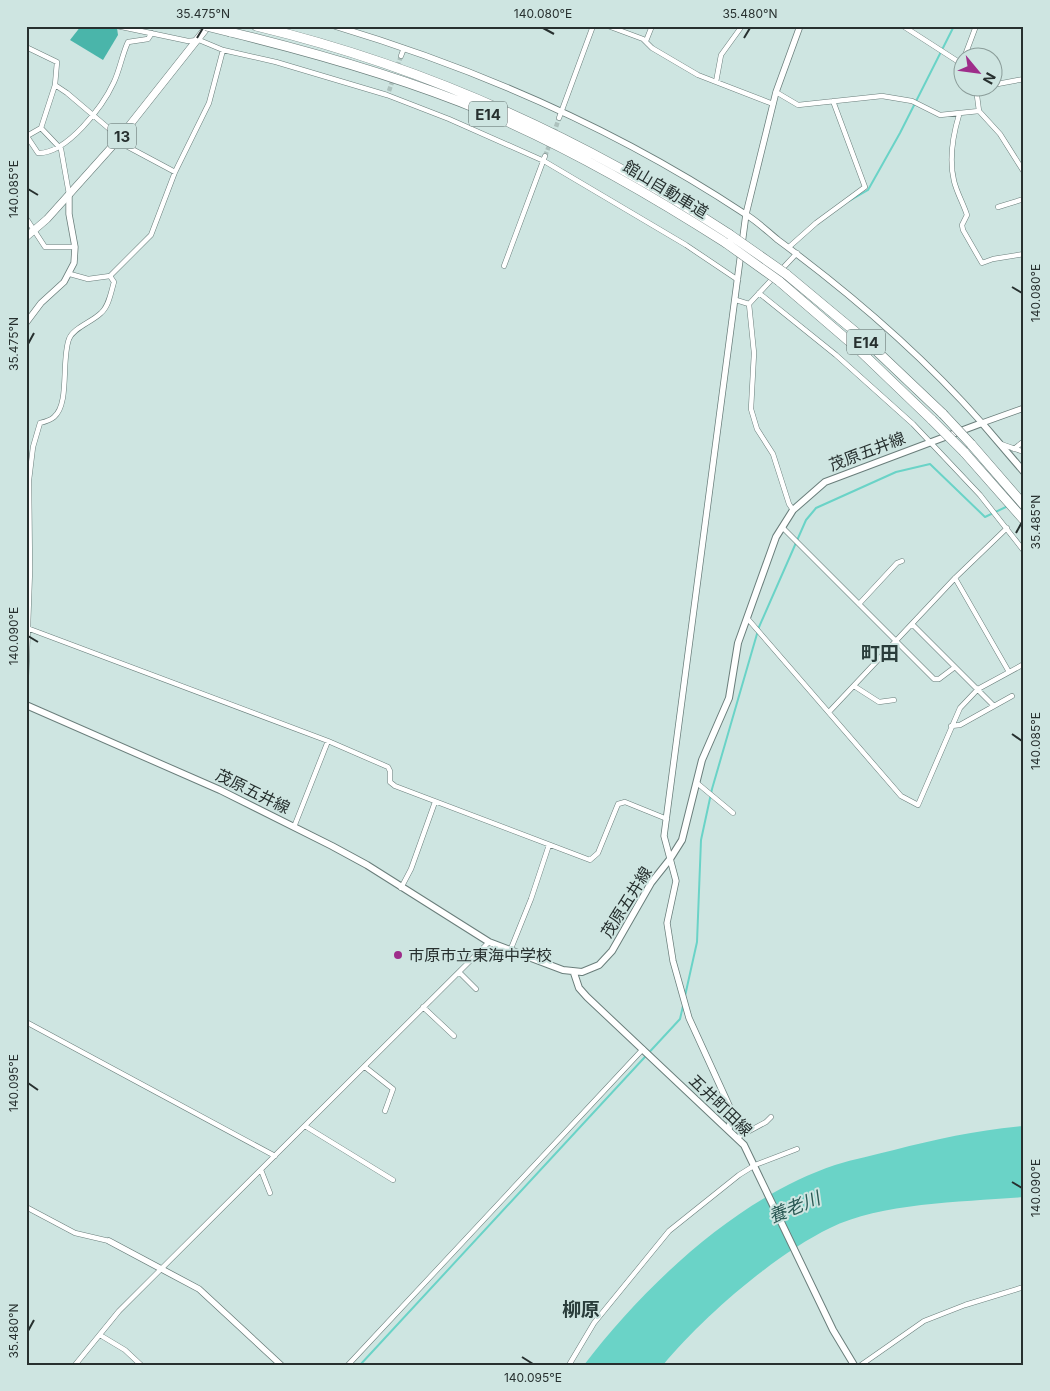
<svg xmlns="http://www.w3.org/2000/svg" width="1050" height="1391" font-family="Inter,'Noto Sans JP',sans-serif">
  <rect width="100%" height="100%" fill="#cee5e1"/>
  <path fill="#4ab5aa" d="M 81,26 L 117,28 L 118,35 L 103,60 L 70,40 Z"/>
  <path fill="#6ad3c7" d="M 1024,1126 L 1024,1197 C 966,1202 882,1202 830,1228 C 774,1255 703,1317 663,1365 L 584,1365 C 646,1284 737,1198 835,1165 C 854,1159 875,1155 894,1150 C 937,1139 979,1130 1024,1126 Z"/>
  <g fill="none" stroke-linecap="round" stroke-linejoin="round">
    <path stroke="#6ad3c7" stroke-width="2" d="M 849,201 L 868,190 L 900,133 L 954,26
      M 685,996 L 697,942 L 701,840 L 712,789 L 759,627 L 806,520 L 816,508 L 896,472 L 930,464 L 985,517 L 1008,506
      M 360,1365 L 680,1019 L 683,1006"/>
    <path stroke="#adc1bd" stroke-width="4.5" stroke-dasharray="4.5 2" stroke-linecap="butt" d="M 389,91 L 401,56
      M 554,133 L 559,118
      M 545,156 L 551,141"/>
    <g stroke="#6a7e7b" stroke-width="5.5">
      <path id="minor" d="M 117,26 L 188,41 L 199,40 L 223,50 L 276,62 L 387,95 L 449,119 L 544,161 L 686,245 L 738,280
        M 608,26 L 643,39 L 652,48 L 698,75 L 773,104
        M 903,26 L 962,64
        M 646,41 L 652,26
        M 26,47 L 57,62 L 55,85 L 41,128 L 61,149 L 69,194
        M 401,56 L 404,48
        M 964,58 L 976,26
        M 716,82 L 721,55 L 742,26
        M 55,85 L 67,93 L 120,138
        M 992,85 L 1024,79
        M 976,88 L 979,111 L 1000,134 L 1024,172
        M 776,92 L 798,105 L 882,96 L 912,101 L 940,115 L 979,111
        M 959,115 C 953,135 949,160 954,181 C 957,193 963,203 967,215 L 962,225 L 963,230 L 982,263 L 993,259 L 1024,254
        M 559,118 L 593,26
        M 26,135 L 38,153 C 67,154 103,106 114,82 C 120,69 122,55 128,42 L 148,39 L 152,33
        M 27,136 L 41,128
        M 117,141 L 175,172
        M 998,207 L 1024,199
        M 26,218 L 45,247 L 75,247
        M 789,247 L 816,223 L 865,187 L 833,101
        M 504,266 L 545,156
        M 781,270 L 797,253
        M 70,274 L 88,279 L 110,276 L 151,235 L 175,172 L 209,103 L 223,50
        M 774,277 L 749,304 L 754,353 L 751,409 L 757,429 L 773,454 L 789,504 L 793,510
        M 759,293 L 836,355 L 913,424 L 980,495 L 1024,551
        M 736,300 L 749,304
        M 1001,444 L 1024,452
        M 1014,449 L 1024,441
        M 782,527 L 934,679 L 939,679 L 955,667
        M 955,578 L 1009,672
        M 859,604 L 897,563 L 902,561
        M 747,618 L 901,796 L 918,805 L 960,708 L 978,689 L 1024,664
        M 912,624 L 994,706
        M 27,628 L 328,741 L 388,767 L 390,771 L 390,782 L 395,786 L 590,860 L 598,853 L 618,804 L 625,802 L 667,819
        M 26,683 L 30,570 L 29,480 L 33,447 L 40,423 C 44,422 51,420 54,417 C 70,404 61,360 69,339 C 73,328 92,322 101,313 C 109,306 111,292 114,282 L 110,276
        M 854,686 L 879,702 L 894,700
        M 829,712 L 955,578 L 1007,528
        M 951,726 L 960,725 L 1012,696
        M 697,783 L 733,813
        M 294,827 L 328,741
        M 401,888 L 411,869 L 435,802
        M 510,951 L 531,899 L 549,845
        M 459,972 L 476,989
        M 423,1007 L 454,1036
        M 26,1022 L 275,1156
        M 365,1067 L 393,1089 L 385,1111
        M 305,1126 L 393,1180
        M 738,1137 L 766,1122 L 771,1117
        M 261,1170 L 270,1193
        M 26,1207 L 75,1233 L 109,1241
        M 100,1335 L 125,1350 L 141,1365
        M 75,1365 L 119,1311 L 489,942
        M 348,1365 L 643,1049
        M 569,1365 L 594,1323 L 669,1231 L 739,1175 L 755,1165 L 797,1149
        M 861,1365 L 924,1321 L 965,1305 L 1024,1287"/>
    </g>
    <g stroke="#6a7e7b" stroke-width="7">
      <path id="tertiary" d="M 335,26 C 478,69 620,131 745,214 C 757,221 767,231 778,240 C 851,294 922,355 982,423 L 1024,408
        M 26,323 L 41,303 L 64,282 L 74,263 L 75,247 L 69,214 L 69,194
        M 729,1129 L 732,1112 L 689,1018 L 673,961 L 667,923 L 676,881 L 664,836 L 746,214 L 776,92 L 800,26
        M 109,1241 L 199,1289 L 281,1365"/>
    </g>
    <g stroke="#6a7e7b" stroke-width="8">
      <path id="secondary" d="M 26,705 L 220,790 L 332,846 L 367,865 L 489,942 L 563,970 L 582,972 L 599,965 L 612,951 L 651,883 L 670,859 L 682,840 L 702,760 L 729,698 L 738,643 L 776,537 L 793,510 L 825,482 L 982,423 L 1024,472
        M 574,973 L 579,988 L 587,997 L 744,1145 L 833,1330 L 854,1365"/>
    </g>
    <g stroke="#6a7e7b" stroke-width="8">
      <path id="primary" d="M 26,237 L 47,219 L 117,141 L 208,26"/>
    </g>
    <g stroke="#6a7e7b" stroke-width="10">
      <path id="motorway" d="M 256,26 C 427,67 582,138 729,234
        M 230,32 C 316,53 401,77 483,111 C 568,147 648,193 726,243
        M 786,274 L 864,339 L 943,414
        M 779,281 L 858,349 L 932,420
        M 971,444 L 1024,505
        M 964,452 L 1024,520"/>
    </g>
    <use href="#minor" stroke="#fff" stroke-width="4.5"/>
    <use href="#tertiary" stroke="#fff" stroke-width="5.5"/>
    <use href="#secondary" stroke="#fff" stroke-width="6"/>
    <use href="#primary" stroke="#fff" stroke-width="7"/>
    <use href="#motorway" stroke="#fff" stroke-width="9"/>
    <g stroke="#6a7e7b" stroke-width="10" stroke-linecap="butt">
      <path id="motorway-bridge" d="M 206,26 L 230,32
        M 729,234 L 786,274
        M 726,243 L 779,281
        M 943,414 L 971,444
        M 932,420 L 964,452"/>
    </g>
    <use href="#motorway-bridge" stroke="#fff" stroke-width="9"/>
  </g>
  <path fill="none" stroke="#27302f" stroke-width="2" d="M 543,28 L 554,34M 197,38 L 203,28M 744,38 L 750,28M 28,189 L 38,195M 1012,287 L 1022,293M 28,344 L 34,333M 1016,533 L 1022,522M 28,636 L 38,642M 1012,734 L 1022,741M 28,1083 L 38,1090M 1012,1182 L 1022,1188M 28,1331 L 34,1320M 522,1357 L 533,1364"/>
  <circle fill="#9e2d8a" stroke="#cee5e1" stroke-width="2" cx="398" cy="955" r="5"/>
  <g text-anchor="middle" dominant-baseline="central" stroke-width="4" stroke-linejoin="round" paint-order="stroke">
    <g fill="#cee5e1" stroke="#596664" stroke-width="1">
      <rect x="469" y="101.5" width="38" height="25" rx="4"/>
      <rect x="108" y="123.5" width="28" height="25" rx="4"/>
      <rect x="847" y="329.5" width="38" height="25" rx="4"/>
    </g>
    <g font-size="15" font-weight="bold" fill="#27302f">
      <text x="488" y="114">E14</text>
      <text x="122" y="136">13</text>
      <text x="866" y="342">E14</text>
    </g>
    <g font-size="16" fill="#27302f" stroke="#cee5e1">
      <text transform="translate(666 189) rotate(31)">館山自動車道</text>
      <text transform="translate(867 451) rotate(-21)">茂原五井線</text>
      <text transform="translate(253 791) rotate(26)">茂原五井線</text>
      <text transform="translate(626 902) rotate(-58)">茂原五井線</text>
      <text transform="translate(721 1105) rotate(44)">五井町田線</text>
    </g>
    <g font-size="16" fill="#27302f" stroke="#cee5e1" text-anchor="start">
      <text x="408" y="955">市原市立東海中学校</text>
    </g>
    <g font-size="18" font-style="italic" fill="#2b5954" stroke="#cee5e1">
      <text transform="translate(794 1207) rotate(-22)">養老川</text>
    </g>
    <g font-size="19" font-weight="bold" fill="#293c3a" stroke="#cee5e1">
      <text x="880" y="653">町田</text>
      <text x="581" y="1309">柳原</text>
    </g>
  </g>
  <rect width="1050" height="1391" fill="none" stroke="#cee5e1" stroke-width="55"/>
  <g transform="translate(978 72) rotate(119)"><circle r="24" fill="#cee5e1" stroke="#8b9d9a"/>
  <path d="M0-4L9 19L0 12L-9 19Z" fill="#9e2d8a"/>
  <text y="-8" font-size="14" font-weight="bold" text-anchor="middle" fill="#27302f">N</text>
  </g>
  <rect x="28" y="28" width="994" height="1336" fill="none" stroke="#27302f" stroke-width="2"/>
  <g font-size="12" text-anchor="middle" fill="#27302f">
    <text x="203" y="18">35.475°N</text>
    <text x="543" y="18">140.080°E</text>
    <text x="750" y="18">35.480°N</text>
    <text transform="translate(14 189) rotate(-90)" y="4">140.085°E</text>
    <text transform="translate(1036 293) rotate(-90)" y="4">140.080°E</text>
    <text transform="translate(14 344) rotate(-90)" y="4">35.475°N</text>
    <text transform="translate(1036 522) rotate(-90)" y="4">35.485°N</text>
    <text transform="translate(14 636) rotate(-90)" y="4">140.090°E</text>
    <text transform="translate(1036 741) rotate(-90)" y="4">140.085°E</text>
    <text transform="translate(14 1083) rotate(-90)" y="4">140.095°E</text>
    <text transform="translate(1036 1188) rotate(-90)" y="4">140.090°E</text>
    <text transform="translate(14 1331) rotate(-90)" y="4">35.480°N</text>
    <text x="533" y="1382">140.095°E</text>
  </g>
</svg>
